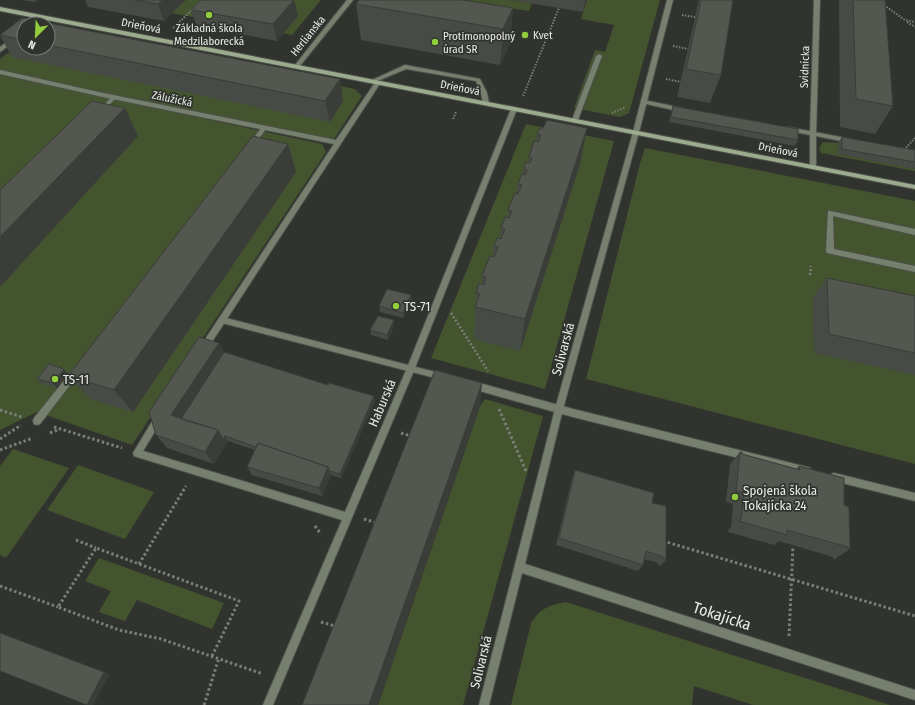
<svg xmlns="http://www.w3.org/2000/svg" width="915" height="705" font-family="'Fira Sans Condensed',sans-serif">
  <rect width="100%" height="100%" fill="#31342e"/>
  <path fill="#43542f" d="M 101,0 L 321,0 L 292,35 Z
    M 457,0 L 511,0 L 532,3 L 529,11 Z
    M 587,0 L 660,0 L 629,113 L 620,117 L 574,108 L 595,50 L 605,52 L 614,25 L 581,19 Z
    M 24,40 L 24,48 L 187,55 L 355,89 L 362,96 L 332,142 L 236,122 L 0,70 L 0,59 Z
    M 0,75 L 322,144 L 326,152 L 132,445 L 37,412 L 0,430 Z
    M 526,124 L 614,141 L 545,389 L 431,358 Z
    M 823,142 L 838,143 L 839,154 L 915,169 L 915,171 L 821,153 L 819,148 Z
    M 645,148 L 915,201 L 915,464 L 586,379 L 640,163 Z
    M 485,399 L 543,416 L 463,705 L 378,705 L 480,406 Z
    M 13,449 L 69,468 L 6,558 L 0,555 L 0,466 Z
    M 78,465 L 154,492 L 125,539 L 47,510 Z
    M 99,558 L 224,603 L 212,629 L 137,600 L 125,621 L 99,612 L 111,591 L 85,581 Z
    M 566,602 L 890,705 L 753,705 L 694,686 L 692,705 L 511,705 L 531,623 C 541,608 549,605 566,602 Z"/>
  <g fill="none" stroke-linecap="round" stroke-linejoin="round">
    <g stroke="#4f514c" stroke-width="2">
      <path id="lane" d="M 39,16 L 44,17 L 35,24 L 29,24 Z
        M 24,29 L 24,34 L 0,52 L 0,47 Z
        M 599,54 L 602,56 L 578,120 L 575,122 L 573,121 L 572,120 L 596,56 Z
        M 405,65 L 480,79 L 487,93 L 489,103 L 486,105 L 483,103 L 481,93 L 476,81 L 406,69 L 375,82 L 370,81 Z
        M 114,95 L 117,97 L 102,112 L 98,112 L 98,110 Z
        M 644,100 L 682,108 L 685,110 L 682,112 L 642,103 L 642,101 Z
        M 264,126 L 267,128 L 266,129 L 253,146 L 249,146 L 249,144 L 262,127 Z
        M 788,127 L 851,139 L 854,141 L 851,143 L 816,136 L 816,167 L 813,169 L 810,167 L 810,135 L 786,130 L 785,129 Z
        M 828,211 L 830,211 L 915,229 L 915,235 L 833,216 L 834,249 L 915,266 L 915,272 L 827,253 L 826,251 Z
        M 222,317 L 443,374 L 446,375 L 447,377 L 446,379 L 443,380 L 222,323 L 219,322 L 218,320 L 219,318 Z
        M 77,367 L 80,368 L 81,370 L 80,372 L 40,424 L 37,425 L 34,424 L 33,421 L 34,418 L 74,368 Z
        M 472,381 L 573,409 L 807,467 L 810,468 L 811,471 L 810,474 L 807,475 L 573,417 L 469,388 L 468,385 L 469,382 Z
        M 834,473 L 915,493 L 915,501 L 834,481 L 831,480 L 829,477 L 831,474 Z"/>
    </g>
    <g stroke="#4f514c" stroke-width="2">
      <path id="street" d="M 347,0 L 353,0 L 299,67 L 295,67 L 295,65 Z
        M 667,0 L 673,0 L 639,132 L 563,409 L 525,564 L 915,690 L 915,700 L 522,573 L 489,705 L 479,705 L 555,409 L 633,132 Z
        M 814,0 L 820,0 L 816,134 L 813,136 L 810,134 Z
        M 0,70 L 103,93 L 336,140 L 376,81 L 381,82 L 206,351 L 200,351 L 199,349 L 200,347 L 334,144 L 103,97 L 0,74 Z
        M 514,107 L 517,109 L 415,368 L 273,705 L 263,705 L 342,520 L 137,457 L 134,456 L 133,453 L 156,415 L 159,414 L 162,415 L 163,418 L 143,451 L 345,512 L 407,368 L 511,109 Z"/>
    </g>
    <g stroke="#4f514c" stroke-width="2">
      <path id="secondary" d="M 0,7 L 915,185 L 915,189 L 0,11 Z"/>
    </g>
    <path stroke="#7c7e79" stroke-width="2" stroke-dasharray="1.5 1.5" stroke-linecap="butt" d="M 884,5 L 905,20 L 915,22
      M 682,15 L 695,17
      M 907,22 L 915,27
      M 173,28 L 193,9
      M 673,46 L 688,49
      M 666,79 L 681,82
      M 523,96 L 559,8
      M 612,113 L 626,107
      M 453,119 L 456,112
      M 904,150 L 915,138"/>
    <path stroke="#7c7e79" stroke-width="2.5" stroke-dasharray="2 2" stroke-linecap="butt" d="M 810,275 L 811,266
      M 451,313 L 488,371"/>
    <path stroke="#7c7e79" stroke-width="3" stroke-dasharray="2.5 2.5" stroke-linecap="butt" d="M 499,409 L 526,471
      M 0,410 L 22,417
      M 54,427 L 122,448
      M 50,433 L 60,429
      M 401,433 L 411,436
      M 0,439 L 21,425
      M 0,450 L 33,438
      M 364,519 L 377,523
      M 315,526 L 321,534
      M 76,540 L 96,548
      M 663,541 L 915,616
      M 139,564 L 186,486
      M 0,586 L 58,607
      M 321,622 L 335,626
      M 789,636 L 793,546
      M 212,656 L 239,601 L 96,548 L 58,607 L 119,630 L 161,639 L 263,674
      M 204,705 L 219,658"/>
    <use href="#lane" fill="#77806e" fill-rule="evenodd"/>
    <use href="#street" fill="#77806e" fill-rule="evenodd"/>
    <use href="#secondary" fill="#9cab8e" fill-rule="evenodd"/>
  </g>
  <path fill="#474b45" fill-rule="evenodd" d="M 22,0 L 38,0 L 35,2 Z
    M 85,0 L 186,0 L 164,21 L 88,7 Z
    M 201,0 L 294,0 L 298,16 L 277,41 L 197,26 L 191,10 Z
    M 511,0 L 587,0 L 583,12 Z
    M 699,0 L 733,0 L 721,75 L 710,103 L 677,97 Z
    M 839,0 L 885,0 L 893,106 L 875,134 L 840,127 Z
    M 356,4 L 513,8 L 510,44 L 500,65 L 361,40 Z
    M 22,18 L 340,79 L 343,101 L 330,122 L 12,57 L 0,35 ZM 24,24 L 48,24 L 48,48 L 24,48 Z
    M 673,106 L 798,140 L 795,146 L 669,122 Z
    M 540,128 L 580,164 L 520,351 L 474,339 L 476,293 L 482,284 L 482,276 L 493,256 L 494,246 L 500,239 L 501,228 L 507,217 L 508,210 L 517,193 L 518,184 L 523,175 L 524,169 L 528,162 L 529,157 L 536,142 L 537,134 Z
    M 842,137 L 915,150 L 915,169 L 838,154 L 838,143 Z
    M 288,144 L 296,172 L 133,412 L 90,399 L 68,376 Z
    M 827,278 L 915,296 L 915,375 L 814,353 L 813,298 Z
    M 411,295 L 412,301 L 403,318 L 380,312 L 379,306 Z
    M 394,326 L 388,340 L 371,335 L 370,330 Z
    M 219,343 L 224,352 L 328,385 L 374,396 L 375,401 L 341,478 L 331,475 L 322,496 L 252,475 L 247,467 L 255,450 L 228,441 L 214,464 L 167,448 L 156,435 Z
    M 64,369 L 68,374 L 57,388 L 42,384 L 37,379 Z
    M 740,452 L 742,454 L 796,469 L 799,466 L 844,505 L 850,549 L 835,559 L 833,559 L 833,557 L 779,541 L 774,545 L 728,532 L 729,529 L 731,527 L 733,504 L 726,502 L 730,464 Z
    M 575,470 L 652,503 L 666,560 L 660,566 L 658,565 L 658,563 L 644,559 L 643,565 L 638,571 L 556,545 L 572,478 Z"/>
  <path fill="#3a3d38" d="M 163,0 L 186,0 L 164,21 L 158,4 Z
    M 294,0 L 298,16 L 277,41 L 273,24 Z
    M 585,0 L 587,0 L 583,12 Z
    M 513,8 L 510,44 L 500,65 L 503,29 Z
    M 340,79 L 343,101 L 330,122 L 325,101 Z
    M 125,108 L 138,136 L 0,287 L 0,237 Z
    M 587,128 L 580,164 L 520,351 L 525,319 Z
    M 288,144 L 296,172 L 133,412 L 114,390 Z
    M 411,295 L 412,301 L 403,318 L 403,313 Z
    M 394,320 L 394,326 L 388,340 L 387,335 Z
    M 219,343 L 226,357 L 183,426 L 171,415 Z
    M 64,369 L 68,374 L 57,388 L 53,383 Z
    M 482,383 L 480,406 L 378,705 L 369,705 Z
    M 374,396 L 375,401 L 341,478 L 340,474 Z
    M 218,430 L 225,436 L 228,441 L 214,464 L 205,452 Z
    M 328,467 L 331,475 L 322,496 L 319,488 Z
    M 0,633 L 110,674 L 93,705 L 87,705 Z"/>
  <path fill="#535750" stroke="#3a3d38" d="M 135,0 L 163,0 L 158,4 Z
    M 201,0 L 294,0 L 273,24 L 191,10 Z
    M 359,0 L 463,0 L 513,8 L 503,29 L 356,4 Z
    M 701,0 L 733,0 L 721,75 L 686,69 Z
    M 853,0 L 885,0 L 893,106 L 856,99 Z
    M 22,18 L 340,79 L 325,101 L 48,45 L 48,24 L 24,24 L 24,40 L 0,35 Z
    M 92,101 L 125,108 L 0,237 L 0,190 Z
    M 673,106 L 798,129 L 798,140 L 671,117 Z
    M 547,120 L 587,128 L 525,319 L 475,307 L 480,294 L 476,293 L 479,283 L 484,285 L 486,277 L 482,276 L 490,256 L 494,257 L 498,247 L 494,246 L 497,238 L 501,239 L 505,229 L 501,228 L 505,217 L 509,218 L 512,211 L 508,210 L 515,193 L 518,194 L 522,185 L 518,184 L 522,174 L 525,175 L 527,170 L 524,169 L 526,162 L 530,163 L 532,158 L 529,157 L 534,141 L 538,142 L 541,135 L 537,134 L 540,128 L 543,128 Z
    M 253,136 L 288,144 L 114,390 L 68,376 Z
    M 842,137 L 915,150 L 915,162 L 842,149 Z
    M 827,278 L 915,296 L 915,353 L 829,334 Z
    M 387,289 L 411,295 L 403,313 L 379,306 Z
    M 378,316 L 394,320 L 387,335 L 370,330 Z
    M 199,337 L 219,343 L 171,415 L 218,430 L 205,452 L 156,435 L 149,412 Z
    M 224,352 L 328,385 L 329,383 L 374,396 L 340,474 L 329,471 L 328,467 L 258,443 L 256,447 L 225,436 L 223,439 L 218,430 L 181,419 Z
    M 49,364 L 64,369 L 53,383 L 37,379 Z
    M 435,370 L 482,383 L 369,705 L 302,705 Z
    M 258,443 L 328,467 L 319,488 L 247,467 Z
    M 740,452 L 742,452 L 742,454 L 800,470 L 799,466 L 844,478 L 844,505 L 849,507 L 850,549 L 848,549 L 848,547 L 787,530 L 787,535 L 739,521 L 740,519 L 741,519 L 744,493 L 736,491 Z
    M 575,470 L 654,493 L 652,503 L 666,506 L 666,560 L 663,559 L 663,557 L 646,551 L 643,565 L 559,538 Z
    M 0,633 L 104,672 L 87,705 L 0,671 Z"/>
  <g fill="#92cd3e" stroke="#31342e" stroke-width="1.5">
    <circle cx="209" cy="15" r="4"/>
    <circle cx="525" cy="35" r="4"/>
    <circle cx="435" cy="42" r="4"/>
    <circle cx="396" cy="306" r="4"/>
    <circle cx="55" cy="379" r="4"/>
    <circle cx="735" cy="497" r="4"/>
  </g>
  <g text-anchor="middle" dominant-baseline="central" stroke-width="3.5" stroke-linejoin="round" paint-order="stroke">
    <g font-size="11" fill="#eaece8" stroke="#31342e">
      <text transform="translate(141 26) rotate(11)">Drieňová</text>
      <text transform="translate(308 36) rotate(-51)">Herlianska</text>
      <text transform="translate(805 67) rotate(-88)">Svidnícka</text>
      <text transform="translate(460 88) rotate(11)">Drieňová</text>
      <text transform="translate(172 99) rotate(12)">Zálužická</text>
      <text transform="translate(778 150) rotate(11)">Drieňová</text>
    </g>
    <g font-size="11" fill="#eaece8" stroke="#31342e" text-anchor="start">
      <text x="209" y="28" text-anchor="middle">Základná škola<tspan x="209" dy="13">Medzilaborecká</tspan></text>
      <text x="533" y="35">Kvet</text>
      <text x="443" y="36">Protimonopolný<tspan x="443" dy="13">úrad SR</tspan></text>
    </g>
    <g font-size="13" fill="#eaece8" stroke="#31342e" text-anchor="start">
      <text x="404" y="306">TS-71</text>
      <text x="63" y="379">TS-11</text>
      <text x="743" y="490">Spojená škola<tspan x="743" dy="15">Tokajícka 24</tspan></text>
    </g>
    <g font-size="13" fill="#eaece8" stroke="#31342e">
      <text transform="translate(563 349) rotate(-75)">Solivarská</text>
      <text transform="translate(382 403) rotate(-67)">Haburská</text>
      <text transform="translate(481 662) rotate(-76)">Solivarská</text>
    </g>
    <g font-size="16" fill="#eaece8" stroke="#31342e">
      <text transform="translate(722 616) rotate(18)">Tokajícka</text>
    </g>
  </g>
  <g transform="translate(36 36) rotate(204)"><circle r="19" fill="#31342e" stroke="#7b7e78"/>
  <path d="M0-3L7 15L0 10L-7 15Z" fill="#92cd3e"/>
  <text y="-6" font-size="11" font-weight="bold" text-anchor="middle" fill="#eaece8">N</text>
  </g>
</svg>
